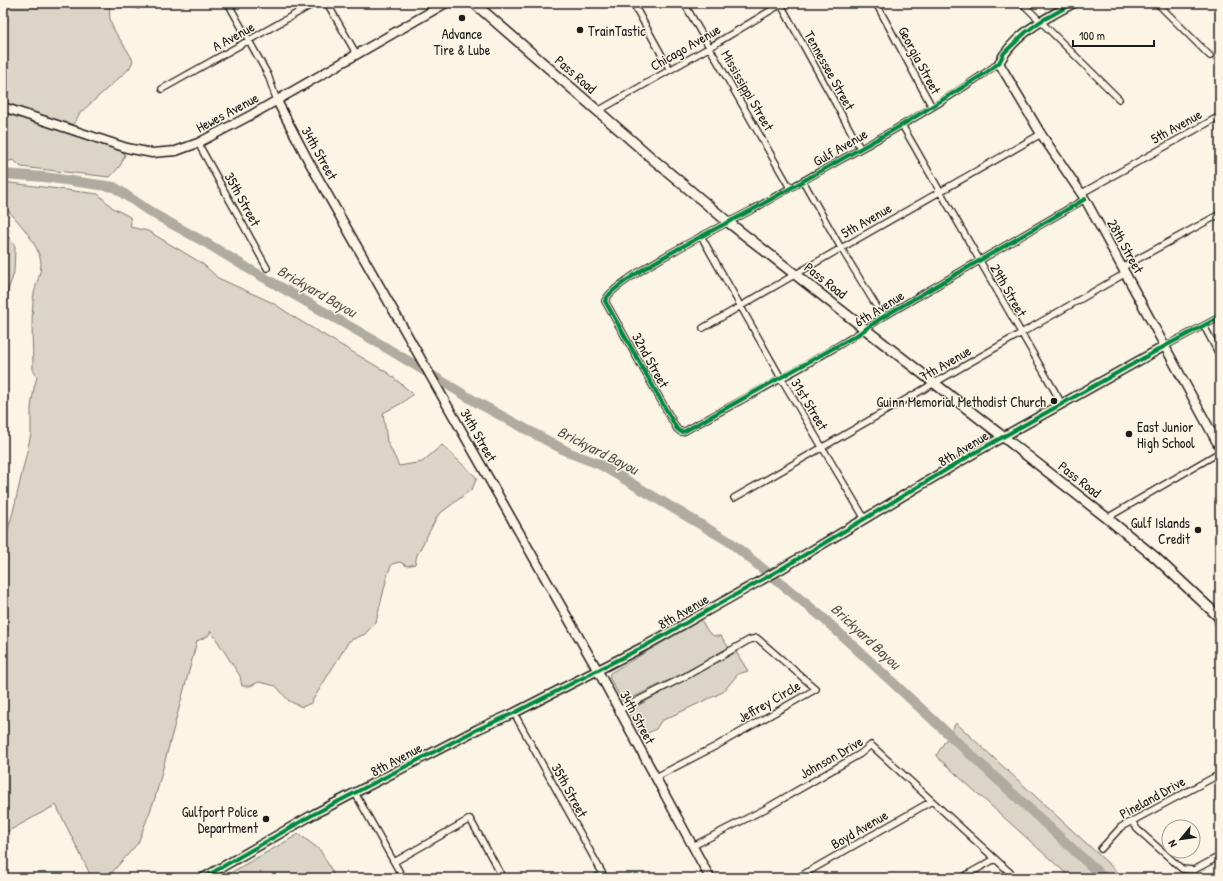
<svg xmlns="http://www.w3.org/2000/svg" width="1223" height="881" font-family="'Patrick Hand',sans-serif">
  <rect width="100%" height="100%" fill="#fcf5e5"/>
  <filter id="ink" filterUnits="userSpaceOnUse"><feTurbulence type="fractalNoise" baseFrequency=".025" numOctaves="2"/><feDisplacementMap in="SourceGraphic" scale="8" xChannelSelector="R" yChannelSelector="G"/><feConvolveMatrix kernelMatrix="1 2 1 2 8 2 1 2 1" color-interpolation-filters="sRGB"/></filter>
  <g filter="url(#ink)">
    <path fill="#dbd5c8" stroke="#7c7872" d="M 3,3 L 110,3 C 110,8 109,14 110,19 C 113,34 127,46 133,61 L 129,69 L 80,113 L 71,128 L 3,105 Z
      M 3,112 L 121,150 L 125,155 L 120,166 L 110,177 L 21,167 L 16,162 L 12,160 L 3,164 Z
      M 3,182 L 98,194 L 113,208 L 130,217 L 131,223 L 130,227 L 148,231 L 203,264 L 218,278 L 273,303 L 297,319 L 388,373 L 413,394 L 402,403 L 383,413 L 387,441 L 399,466 L 422,462 L 442,445 L 477,478 L 472,489 L 438,515 L 417,555 L 415,564 L 407,566 L 400,562 L 392,564 L 388,573 L 376,622 L 365,634 L 349,641 L 311,703 L 302,707 L 289,701 L 276,686 L 259,682 L 250,686 L 242,686 L 240,676 L 211,631 L 208,636 L 197,641 L 155,798 L 138,843 L 107,878 L 94,878 L 89,872 L 56,805 L 3,834 L 3,546 L 13,512 L 31,434 L 31,408 L 34,388 L 37,377 L 33,370 C 33,347 31,324 33,302 C 33,289 41,276 41,263 C 39,243 16,219 3,205 Z
      M 3,230 L 15,246 L 14,273 L 8,290 L 6,316 L 4,414 L 3,417 Z
      M 701,620 C 707,629 709,638 721,636 L 729,648 L 678,676 L 623,702 L 609,677 L 610,673 Z
      M 736,652 L 748,671 L 738,674 L 723,692 L 661,721 L 656,729 L 642,736 L 628,711 Z
      M 956,723 L 1124,878 L 1071,878 L 936,756 Z
      M 299,834 L 320,850 L 336,878 L 221,878 Z"/>
    <g fill="none" stroke-linecap="round" stroke-linejoin="round">
      <path stroke="#b0aba1" stroke-width="10" d="M 3,174 L 44,177 L 114,187 L 152,213 L 208,244 L 249,269 L 370,338 L 478,403 L 570,453 L 599,464 L 730,542 L 822,617 L 1104,878"/>
      <g stroke="#1c1c1c" stroke-width="8">
        <path id="street" d="M 228,3 L 268,75 L 277,101
          M 327,3 L 357,55
          M 633,3 L 670,70
          M 684,3 L 790,188
          M 780,3 L 860,148
          M 876,3 L 932,107
          M 1022,3 L 1119,99
          M 1157,3 L 1210,56
          M 138,5 L 142,3
          M 999,63 C 922,119 835,161 752,210 C 727,223 613,279 605,301 L 677,429 L 681,432 L 685,431 C 752,394 820,360 883,317 L 1085,199
          M 162,89 L 315,3
          M 598,111 L 710,47 L 783,3
          M 902,125 L 1062,404
          M 198,143 L 267,268
          M 803,181 L 841,248 L 883,317
          M 1082,193 L 1220,116
          M 701,236 L 781,378 L 865,519
          M 1123,267 L 1220,214
          M 1204,326 L 1220,356
          M 703,328 L 796,274 L 1041,134
          M 1165,346 L 1220,317
          M 734,498 L 1126,273
          M 1107,518 L 1220,452
          M 1216,614 L 1220,630
          M 619,710 L 686,676 L 749,640 L 757,638 L 816,689 L 716,746 L 656,777
          M 514,713 L 605,878
          M 355,793 L 403,878
          M 1132,821 L 1137,829 L 1182,869 L 1194,870 L 1220,856
          M 693,846 L 765,809 L 860,754 L 871,745 L 1016,878
          M 1101,849 L 1121,827 L 1220,774
          M 394,862 L 470,819 L 503,878
          M 595,878 L 602,874
          M 797,878 L 932,801
          M 961,878 L 995,859"/>
      </g>
      <g stroke="#1c1c1c" stroke-width="11">
        <path id="secondary" d="M 1074,3 C 1046,18 1015,33 999,63 L 1041,134 L 1085,199 L 1220,448
          M 277,101 L 308,160 L 598,671 L 710,878
          M 3,107 L 127,148 L 152,153 L 176,151 L 198,143 L 253,114 L 446,3
          M 203,878 L 314,814 L 478,729 L 514,713 L 645,646 L 781,569 L 976,452 L 1165,346"/>
      </g>
      <g stroke="#1c1c1c" stroke-width="12">
        <path id="primary" d="M 474,3 L 654,160 L 728,222 L 1107,518 L 1155,557 L 1220,618"/>
      </g>
      <use href="#street" stroke="#fcf5e5" stroke-width="5.5"/>
      <use href="#secondary" stroke="#fcf5e5" stroke-width="8"/>
      <use href="#primary" stroke="#fcf5e5" stroke-width="9"/>
      <g stroke="#fcf5e5" stroke-width="6">
        <path id="cycleway" d="M 1074,3 L 1041,21 L 1026,32 L 1004,53 L 999,63 L 984,74 L 902,125 L 752,210 C 727,223 613,279 605,301 L 677,429 L 681,432 L 685,431 L 857,335 L 883,317 L 1085,199
          M 203,878 L 314,814 L 478,729 L 514,713 L 645,646 L 781,569 L 976,452 L 1165,346 L 1220,317"/>
      </g>
      <use href="#cycleway" stroke="#00873e" stroke-width="4"/>
    </g>
  </g>
  <g fill="#1c1c1c" stroke="#fcf5e5" stroke-width="1.5">
    <circle cx="462" cy="18" r="4"/>
    <circle cx="580" cy="30" r="4"/>
    <circle cx="1054" cy="401" r="4"/>
    <circle cx="1129" cy="434" r="4"/>
    <circle cx="1198" cy="530" r="4"/>
    <circle cx="266" cy="819" r="4"/>
  </g>
  <g text-anchor="middle" dominant-baseline="central" stroke-width="3" stroke-linejoin="round" paint-order="stroke">
    <g font-size="14" fill="#1c1c1c" stroke="#fcf5e5" text-anchor="end">
      <text x="588" y="30" text-anchor="start">TrainTastic</text>
      <text x="462" y="33" text-anchor="middle">Advance<tspan x="462" dy="16">Tire &amp; Lube</tspan></text>
      <text x="1046" y="401">Guinn Memorial Methodist Church</text>
      <text x="1137" y="426" text-anchor="start">East Junior<tspan x="1137" dy="16">High School</tspan></text>
      <text x="1190" y="522">Gulf Islands<tspan x="1190" dy="16">Credit</tspan></text>
      <text x="258" y="811">Gulfport Police<tspan x="258" dy="16">Department</tspan></text>
    </g>
    <g font-size="14" fill="#1c1c1c" stroke="#fcf5e5">
      <text transform="translate(233 36) rotate(-29)">A Avenue</text>
      <text transform="translate(685 47) rotate(-30)">Chicago Avenue</text>
      <text transform="translate(920 60) rotate(62)">Georgia Street</text>
      <text transform="translate(830 70) rotate(61)">Tennessee Street</text>
      <text transform="translate(576 74) rotate(41)">Pass Road</text>
      <text transform="translate(748 90) rotate(60)">Mississippi Street</text>
      <text transform="translate(227 112) rotate(-28)">Hewes Avenue</text>
      <text transform="translate(1176 126) rotate(-29)">5th Avenue</text>
      <text transform="translate(840 147) rotate(-30)">Gulf Avenue</text>
      <text transform="translate(320 153) rotate(61)">34th Street</text>
      <text transform="translate(243 199) rotate(61)">35th Street</text>
      <text transform="translate(866 220) rotate(-30)">5th Avenue</text>
      <text transform="translate(1126 246) rotate(61)">28th Street</text>
      <text transform="translate(826 280) rotate(38)">Pass Road</text>
      <text transform="translate(1009 290) rotate(60)">29th Street</text>
      <text transform="translate(879 308) rotate(-32)">6th Avenue</text>
      <text transform="translate(651 360) rotate(61)">32nd Street</text>
      <text transform="translate(945 363) rotate(-30)">7th Avenue</text>
      <text transform="translate(810 404) rotate(59)">31st Street</text>
      <text transform="translate(479 435) rotate(60)">34th Street</text>
      <text transform="translate(963 448) rotate(-31)">8th Avenue</text>
      <text transform="translate(1080 479) rotate(38)">Pass Road</text>
      <text transform="translate(683 611) rotate(-30)">8th Avenue</text>
      <text transform="translate(769 701) rotate(-30)">Jeffrey Circle</text>
      <text transform="translate(638 717) rotate(62)">34th Street</text>
      <text transform="translate(831 757) rotate(-30)">Johnson Drive</text>
      <text transform="translate(396 759) rotate(-28)">8th Avenue</text>
      <text transform="translate(570 790) rotate(61)">35th Street</text>
      <text transform="translate(1152 797) rotate(-29)">Pineland Drive</text>
      <text transform="translate(859 829) rotate(-30)">Boyd Avenue</text>
    </g>
    <g font-size="15" font-style="italic" fill="#575551" stroke="#fcf5e5">
      <text transform="translate(317 291) rotate(30)">Brickyard Bayou</text>
      <text transform="translate(598 450) rotate(27)">Brickyard Bayou</text>
      <text transform="translate(866 636) rotate(43)">Brickyard Bayou</text>
    </g>
  </g>
  <rect width="1223" height="881" fill="none" stroke="#fcf5e5" stroke-width="16"/>
  <rect x="8" y="8" width="1207" height="865" fill="none" stroke="#1c1c1c" stroke-width="1.5" filter="url(#ink)"/>
  <g transform="translate(1181 839) rotate(241)"><circle r="19" fill="#fcf5e5" stroke="#a29e95"/>
  <path d="M0-3L7 15L0 10L-7 15Z" fill="#1c1c1c"/>
  <text y="-6" font-size="11" font-weight="bold" text-anchor="middle" fill="#1c1c1c">N</text>
  </g>
  <path d="M1073 40v6h81v-6" fill="none" stroke="#1c1c1c" stroke-width="2"/>
  <text x="1079" y="40" font-size="12" fill="#1c1c1c" stroke="#fcf5e5" stroke-width="3" paint-order="stroke">100 m</text>
</svg>
